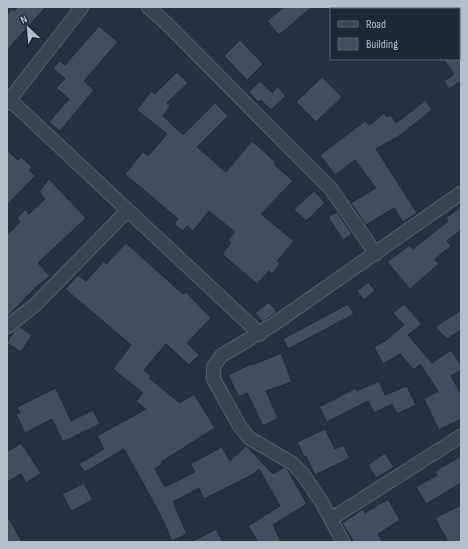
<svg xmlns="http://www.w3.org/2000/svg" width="468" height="549" font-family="'Sofia Sans Condensed',sans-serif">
  <rect width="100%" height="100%" fill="#272f40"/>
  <path fill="#444d5f" stroke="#222837" d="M 18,7 L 46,7 L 7,50 L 7,15 L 12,9 L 14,11 Z
    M 284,7 L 312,7 L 279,35 L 267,21 Z
    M 99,26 L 118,42 L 84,81 L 94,90 L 60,131 L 49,122 L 69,99 L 56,88 L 65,79 L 53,68 L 60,61 L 65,65 Z
    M 240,40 L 263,64 L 247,80 L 224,56 Z
    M 443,59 L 461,59 L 461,85 L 459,82 L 449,89 L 444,81 L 454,74 Z
    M 177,72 L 188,83 L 167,103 L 171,105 L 163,116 L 183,135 L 215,103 L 228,116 L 197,147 L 226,172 L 252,141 L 276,162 L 274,164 L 293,181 L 261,214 L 294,241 L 277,261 L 280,264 L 272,274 L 269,271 L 257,284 L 222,254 L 231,243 L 228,240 L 235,232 L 209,211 L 193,231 L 187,226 L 183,231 L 174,224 L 178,219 L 125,174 L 143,152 L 148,156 L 167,134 L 137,110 L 151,91 L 155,94 Z
    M 322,77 L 342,97 L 316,122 L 296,102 Z
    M 260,81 L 272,93 L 278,87 L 286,96 L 271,110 L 261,100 L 258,102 L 249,92 Z
    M 426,100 L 432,110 L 399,136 L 376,149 L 417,213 L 403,222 L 394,208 L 366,225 L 351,203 L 376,188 L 355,160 L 335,175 L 320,155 L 365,121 L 370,125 L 384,113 L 387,117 L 391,115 L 396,123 Z
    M 7,150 L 18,160 L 21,157 L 32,167 L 29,170 L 35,176 L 7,205 Z
    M 49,179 L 86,218 L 38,263 L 50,276 L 36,287 L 7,317 L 7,235 L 20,222 L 17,218 L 25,210 L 29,214 L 45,199 L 39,192 Z
    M 314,191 L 325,203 L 306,221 L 294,209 Z
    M 461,207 L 461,230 L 447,241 L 451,246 L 435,259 L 439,264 L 410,289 L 387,262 L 410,245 L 413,249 L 448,221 L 446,218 Z
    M 337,212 L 352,234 L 343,240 L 328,217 Z
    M 126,243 L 183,294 L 186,292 L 211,318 L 187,343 L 199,355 L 189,365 L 166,344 L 144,370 L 151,376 L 149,378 L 180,403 L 194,394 L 215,428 L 161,462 L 162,464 L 155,469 L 165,487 L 195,472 L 190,464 L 222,447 L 230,461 L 246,446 L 273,474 L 284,467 L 287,469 L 307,504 L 273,525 L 281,542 L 258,542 L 248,526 L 280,506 L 259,469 L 252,475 L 204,499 L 199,488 L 173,502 L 187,534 L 172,541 L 161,516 L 124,449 L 85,472 L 79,464 L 104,449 L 97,436 L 146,409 L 136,401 L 143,393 L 113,369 L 131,345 L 65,289 L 78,275 L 86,281 L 104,261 L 106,264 Z
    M 368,282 L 375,290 L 364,300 L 357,291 Z
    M 269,302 L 277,312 L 263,322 L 255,313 Z
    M 348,304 L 354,314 L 288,349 L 283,339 Z
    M 404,304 L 422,324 L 408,335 L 432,363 L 451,350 L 461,365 L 461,370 L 451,376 L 461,394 L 461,419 L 439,430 L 424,399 L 438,391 L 420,364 L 414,370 L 400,354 L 383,364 L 374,347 L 385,341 L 404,325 L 393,313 Z
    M 461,310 L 461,330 L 447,339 L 435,327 Z
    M 20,327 L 32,335 L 21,352 L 7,343 L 14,331 Z
    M 281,353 L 292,382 L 266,391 L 278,418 L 263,426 L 247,393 L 239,397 L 228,375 L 251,364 L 252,365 Z
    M 379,381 L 385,395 L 407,386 L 416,405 L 397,414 L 392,404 L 374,413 L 368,401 L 327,422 L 319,407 L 356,388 L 357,391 Z
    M 56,388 L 71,421 L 93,410 L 100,424 L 63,442 L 52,419 L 25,433 L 16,414 L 20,413 L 17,407 Z
    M 325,429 L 335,449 L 343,445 L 350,458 L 315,475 L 306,456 L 304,457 L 297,442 Z
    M 21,443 L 41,473 L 26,483 L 21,474 L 7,482 L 7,452 Z
    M 385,453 L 394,467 L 376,478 L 368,465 Z
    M 461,456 L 461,483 L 426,504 L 416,487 L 437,475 L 435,471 Z
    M 84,483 L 93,500 L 71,511 L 62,494 Z
    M 388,499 L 400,520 L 378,534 L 383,542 L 354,542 L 342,523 L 363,509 L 365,513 Z
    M 461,505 L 461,542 L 448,542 L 435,518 Z
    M 7,515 L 22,542 L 7,542 Z
    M 216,529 L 223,542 L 191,542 Z"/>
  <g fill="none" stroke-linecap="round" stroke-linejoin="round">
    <g stroke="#595f6d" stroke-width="15">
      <path id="minor" d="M 148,7 L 166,23 L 331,189 L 376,254
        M 372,7 L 374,9
        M 459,47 L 461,46
        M 10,100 L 260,334
        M 7,103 L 82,7
        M 7,327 L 35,305 L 128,210
        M 331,519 L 461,436
        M 343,542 L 321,501 L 302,473 L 292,463 L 249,438 L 239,425 L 213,378 L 214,366 L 221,356 L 274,324 L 461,193"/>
    </g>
    <use href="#minor" stroke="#3b4250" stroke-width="13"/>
  </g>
  <rect width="468" height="549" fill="none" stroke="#b8bdca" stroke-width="16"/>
  <rect x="330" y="8" width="130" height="52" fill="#202635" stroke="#5d6271"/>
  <rect x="338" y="21" width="20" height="6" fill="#3b4250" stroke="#5d6271"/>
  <text x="366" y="28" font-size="12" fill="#b8bdca">Road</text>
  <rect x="338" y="38" width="20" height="12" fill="#444d5f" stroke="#5d6271"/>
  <text x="366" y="48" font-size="12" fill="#b8bdca">Building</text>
  <g transform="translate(28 28) rotate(334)" stroke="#202635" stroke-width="3" paint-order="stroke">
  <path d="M0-3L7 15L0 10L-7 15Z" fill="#b8bdca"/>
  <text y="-6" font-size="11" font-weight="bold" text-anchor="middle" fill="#b8bdca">N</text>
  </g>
</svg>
